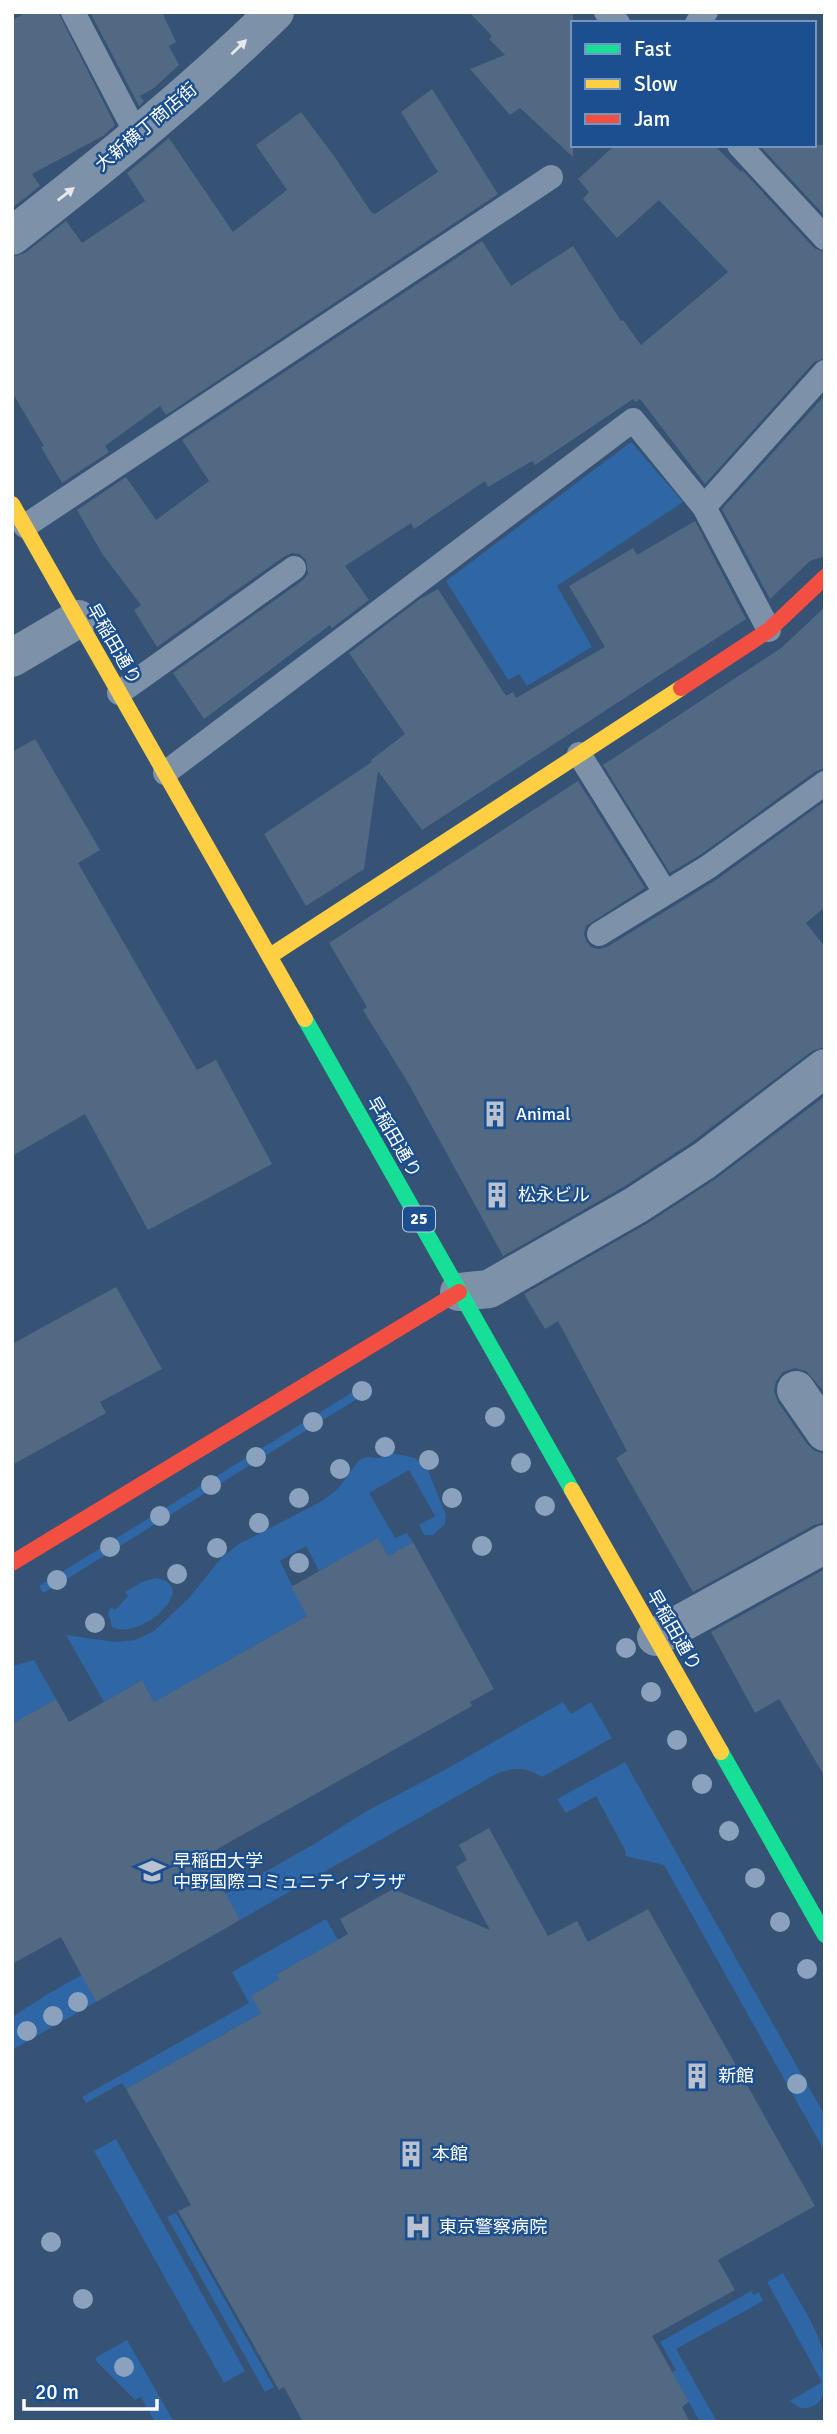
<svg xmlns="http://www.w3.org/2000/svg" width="837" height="2434" font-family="Signika,'Noto Sans JP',sans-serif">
  <rect width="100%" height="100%" fill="#365274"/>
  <path fill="#2f66a5" d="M 631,442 L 683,502 L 557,586 L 592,647 L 527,686 L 519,674 L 508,680 L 446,581 Z
    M 369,1382 L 373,1389 L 54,1587 L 43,1593 L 39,1586 Z
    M 392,1453 L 415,1458 L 428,1470 L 435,1488 L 446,1515 L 445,1524 L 433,1535 L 424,1535 L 419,1525 L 435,1516 L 409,1470 L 369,1493 L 395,1538 L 407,1533 L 413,1542 L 388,1556 L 378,1539 L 319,1571 L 306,1546 L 280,1561 L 307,1616 L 154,1702 L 142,1680 L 104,1702 L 66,1635 L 115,1642 L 135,1640 L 154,1631 L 188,1599 L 222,1557 L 239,1544 L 322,1501 L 338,1489 L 358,1461 L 366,1457 L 378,1458 Z
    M 156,1578 C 202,1585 141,1642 112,1627 L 108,1613 L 111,1607 L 115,1610 L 128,1596 L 125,1592 L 142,1582 Z
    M 34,1660 L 56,1699 L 12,1724 L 12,1666 Z
    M 563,1702 L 571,1714 L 591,1702 L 612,1738 L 542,1777 C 526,1767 513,1767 496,1774 L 240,1920 L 232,1908 L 89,1989 L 96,2002 L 12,2050 L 12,2017 L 46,1995 L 316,1843 L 365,1812 L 441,1772 Z
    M 625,1762 L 825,2116 L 825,2152 L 664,1865 L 625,1856 L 626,1852 L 596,1796 L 566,1813 L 557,1799 Z
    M 326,1919 L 338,1940 L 277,1974 L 279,1979 L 252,1996 L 261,2013 L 126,2089 L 122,2083 L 86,2103 L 82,2097 L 249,2003 L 232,1972 Z
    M 116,2139 L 245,2371 L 224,2383 L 94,2151 Z
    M 176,2213 L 274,2387 L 265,2392 L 167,2217 Z
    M 783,2273 C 796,2296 811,2318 820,2342 C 829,2363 833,2412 800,2408 L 790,2401 L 822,2382 L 767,2282 Z
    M 751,2291 L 754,2295 L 759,2292 L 763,2301 L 676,2349 L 717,2422 L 700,2422 L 672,2372 L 676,2370 L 660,2342 Z
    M 127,2340 L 174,2422 L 155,2422 L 141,2397 L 135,2400 L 98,2363 L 95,2358 Z"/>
  <path fill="#526984" d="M 27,12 L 58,12 L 115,125 L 103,136 L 32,174 L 40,186 L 12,208 L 12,20 Z
    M 90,12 L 162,12 L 176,42 L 169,46 L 179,65 L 154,88 L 140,96 L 144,101 L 139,106 Z
    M 469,12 L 573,12 L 573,157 L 520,108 L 510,115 L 470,69 L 505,55 L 489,39 L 492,36 Z
    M 432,89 L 498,194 L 166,415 L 160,406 L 105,446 L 109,452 L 62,483 L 41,447 L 44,446 L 12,392 L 12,257 L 25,253 L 66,221 L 82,243 L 145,201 L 127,173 L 169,138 L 233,232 L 287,190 L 256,145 L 301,112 L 334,156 L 371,212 L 375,214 L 438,172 L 401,112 Z
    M 615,145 L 714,145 L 741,172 L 742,170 L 814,248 L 825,252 L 825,358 L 814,362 L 705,484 L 640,399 L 636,402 L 633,399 L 535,465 L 532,461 L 488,487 L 485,481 L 414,529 L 411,523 L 345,566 L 369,600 L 332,628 L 330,625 L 204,719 L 173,673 L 303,580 L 308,574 L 306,560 L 300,554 L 292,553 L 285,556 L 157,647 L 134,610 L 141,605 L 103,555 L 77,510 L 126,477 L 156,520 L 209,481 L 182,440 L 482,241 L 511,286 L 573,246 L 621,321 L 623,320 L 641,345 L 728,272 L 659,200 L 617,238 L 583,199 L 589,192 L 578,179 Z
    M 763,145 L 825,145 L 825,216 L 761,147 Z
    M 825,395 L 825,556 L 810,561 L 770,599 L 722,509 Z
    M 695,521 L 746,619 L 422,830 L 378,771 L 364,869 L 306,906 L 264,834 L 372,762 L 371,760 L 405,734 L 349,653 L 420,599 L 438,589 L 506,696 L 513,692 L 516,698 L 605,647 L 569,586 L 633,548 L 637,555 Z
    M 825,607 L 825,768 L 816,771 L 700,855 L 670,873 L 603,765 L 781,648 Z
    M 35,739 L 100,850 L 78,863 L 197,1070 L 216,1060 L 272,1164 L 148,1230 L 85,1114 L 12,1156 L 12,752 Z
    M 578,781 L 645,888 L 586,926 L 584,934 L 586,941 L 591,947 L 599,949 L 607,947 L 716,880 L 825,801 L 825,907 L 806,923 L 825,947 L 825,1047 L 812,1051 L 692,1142 L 625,1186 L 503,1256 L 407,1081 L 363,1010 L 367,1007 L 329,943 Z
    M 825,1096 L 825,1393 L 806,1371 L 795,1368 L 783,1372 L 776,1381 L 774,1391 L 778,1402 L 807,1444 L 815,1451 L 825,1454 L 825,1522 L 814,1525 L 693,1592 L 616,1458 L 627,1451 L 558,1321 L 545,1329 L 524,1294 L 648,1223 L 717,1178 Z
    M 116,1287 L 162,1369 L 100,1402 L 106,1413 L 12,1465 L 12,1344 Z
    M 378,1538 L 388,1556 L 413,1542 L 494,1689 L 470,1702 L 472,1706 L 205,1856 L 240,1920 L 212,1936 L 96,2002 L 61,1937 L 12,1964 L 12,1724 L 56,1699 L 69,1722 L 142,1680 L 154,1702 L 307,1616 L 291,1587 Z
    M 825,1569 L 825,1777 L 779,1699 L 755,1713 L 711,1632 Z
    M 489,1828 L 548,1936 L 577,1921 L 588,1942 L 648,1909 L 815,2206 L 718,2260 L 735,2290 L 652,2336 L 689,2402 L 682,2407 L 690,2422 L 303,2422 L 284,2387 L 279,2390 L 178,2211 L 191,2205 L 126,2089 L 261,2013 L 251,1996 L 279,1979 L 277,1974 L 348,1934 L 340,1919 L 393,1889 L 490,1930 L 456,1867 L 467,1860 L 459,1845 Z"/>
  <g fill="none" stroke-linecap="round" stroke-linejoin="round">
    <path stroke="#7d92a8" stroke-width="24" d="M 73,12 L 138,137
      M 606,12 L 618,23
      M 697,23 L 706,12
      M 739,145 L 825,238
      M 704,507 L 825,372
      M 25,526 L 551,177
      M 119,693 L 294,568
      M 579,754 L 665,892
      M 165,773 L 633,420 L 704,507 L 769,630
      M 599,934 L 708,867 L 825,783"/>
    <path stroke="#7d92a8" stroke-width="38" d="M 12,236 C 103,165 192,93 275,12
      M 12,658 L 78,619
      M 459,1292 L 489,1289 L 636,1205 L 705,1160 L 825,1068
      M 796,1390 L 825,1432
      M 656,1637 L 825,1544"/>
    <path stroke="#16e098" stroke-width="16" d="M 305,1019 L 572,1490
      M 721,1752 L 825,1935"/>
    <path stroke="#ffcf43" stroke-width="16" d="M 12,504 L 305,1019
      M 270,956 L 681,688
      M 572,1490 L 721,1752"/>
    <path stroke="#f24e42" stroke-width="16" d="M 681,688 L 769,630 L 825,577
      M 12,1563 L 459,1292"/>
  </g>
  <g fill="#8aa2be">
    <circle cx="362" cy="1391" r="10"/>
    <circle cx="495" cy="1417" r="10"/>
    <circle cx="313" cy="1422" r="10"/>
    <circle cx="385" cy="1447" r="10"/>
    <circle cx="256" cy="1457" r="10"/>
    <circle cx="429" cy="1460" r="10"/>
    <circle cx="521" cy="1463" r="10"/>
    <circle cx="340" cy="1469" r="10"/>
    <circle cx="211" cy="1485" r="10"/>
    <circle cx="299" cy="1498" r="10"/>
    <circle cx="452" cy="1498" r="10"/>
    <circle cx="545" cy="1506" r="10"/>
    <circle cx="160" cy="1516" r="10"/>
    <circle cx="259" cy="1523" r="10"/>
    <circle cx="482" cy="1546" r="10"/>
    <circle cx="110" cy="1547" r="10"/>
    <circle cx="217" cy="1548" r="10"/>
    <circle cx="299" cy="1563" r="10"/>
    <circle cx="177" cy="1574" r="10"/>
    <circle cx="57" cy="1580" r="10"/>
    <circle cx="95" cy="1623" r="10"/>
    <circle cx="626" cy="1648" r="10"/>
    <circle cx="651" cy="1692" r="10"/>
    <circle cx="677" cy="1740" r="10"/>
    <circle cx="702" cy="1784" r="10"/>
    <circle cx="729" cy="1831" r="10"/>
    <circle cx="755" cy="1878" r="10"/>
    <circle cx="780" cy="1922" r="10"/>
    <circle cx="807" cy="1969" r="10"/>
    <circle cx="78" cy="2002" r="10"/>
    <circle cx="53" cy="2016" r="10"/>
    <circle cx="27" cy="2031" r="10"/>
    <circle cx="797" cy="2084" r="10"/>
    <circle cx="51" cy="2242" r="10"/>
    <circle cx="83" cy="2299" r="10"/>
    <circle cx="124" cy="2367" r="10"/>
  </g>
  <defs><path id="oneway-solid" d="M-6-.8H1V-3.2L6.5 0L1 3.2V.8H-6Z" transform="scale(1.75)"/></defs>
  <g fill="#e5e9ee">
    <use href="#oneway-solid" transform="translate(239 47) rotate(-44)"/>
    <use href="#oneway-solid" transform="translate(66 194) rotate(-38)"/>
  </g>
  <defs>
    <g id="building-bare" transform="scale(2.1)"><path d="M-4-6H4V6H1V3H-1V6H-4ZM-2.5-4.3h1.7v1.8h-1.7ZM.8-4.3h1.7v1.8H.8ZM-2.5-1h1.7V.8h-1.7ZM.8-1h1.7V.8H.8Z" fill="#b9c2ce" stroke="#1b4f8f" stroke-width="2.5" paint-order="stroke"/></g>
    <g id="university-bare" transform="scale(2.1)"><path d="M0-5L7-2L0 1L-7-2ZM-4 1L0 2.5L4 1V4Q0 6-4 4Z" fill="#b9c2ce" stroke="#1b4f8f" stroke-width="2.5" paint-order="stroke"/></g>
    <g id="hospital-bare" transform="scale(2.1)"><path d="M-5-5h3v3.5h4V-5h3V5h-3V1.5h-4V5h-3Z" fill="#b9c2ce" stroke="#1b4f8f" stroke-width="2.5" paint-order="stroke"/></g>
  </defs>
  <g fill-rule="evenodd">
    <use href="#building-bare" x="495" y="1114"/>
    <use href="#building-bare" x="497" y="1195"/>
    <use href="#university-bare" x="152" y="1871"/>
    <use href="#building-bare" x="697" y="2076"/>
    <use href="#building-bare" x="411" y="2154"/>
    <use href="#hospital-bare" x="418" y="2227"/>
  </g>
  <g text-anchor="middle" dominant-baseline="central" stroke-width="5" stroke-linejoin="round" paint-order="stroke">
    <rect fill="#1b4f8f" stroke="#bbcadd" stroke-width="2" x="403" y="1206.5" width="32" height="25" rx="5"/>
    <g font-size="16" font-weight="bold" fill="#fff">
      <text x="419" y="1219">25</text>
    </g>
    <g font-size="18" fill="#fff" stroke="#1b4f8f">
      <text transform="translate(146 127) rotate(-40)">大新横丁商店街</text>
      <text transform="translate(114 644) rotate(60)">早稲田通り</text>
      <text transform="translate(394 1137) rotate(60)">早稲田通り</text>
      <text transform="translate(674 1630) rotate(60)">早稲田通り</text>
    </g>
    <g font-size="18" fill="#fff" stroke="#1b4f8f" text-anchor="start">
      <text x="516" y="1114">Animal</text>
      <text x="518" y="1195">松永ビル</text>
      <text x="173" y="1861">早稲田大学<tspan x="173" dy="21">中野国際コミュニティプラザ</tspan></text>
      <text x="718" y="2076">新館</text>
      <text x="432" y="2154">本館</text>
      <text x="439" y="2227">東京警察病院</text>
    </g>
  </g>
  <rect width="837" height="2434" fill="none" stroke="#ffffff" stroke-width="28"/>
  <rect x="571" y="21" width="245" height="126" fill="#1b4f8f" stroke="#7695bc" stroke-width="2"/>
  <rect x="585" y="44" width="35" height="10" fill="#16e098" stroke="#7695bc" stroke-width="2"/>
  <text x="634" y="56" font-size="21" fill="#ffffff">Fast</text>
  <rect x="585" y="79" width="35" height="10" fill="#ffcf43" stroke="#7695bc" stroke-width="2"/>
  <text x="634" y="91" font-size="21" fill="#ffffff">Slow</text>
  <rect x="585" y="114" width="35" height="10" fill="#f24e42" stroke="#7695bc" stroke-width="2"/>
  <text x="634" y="126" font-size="21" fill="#ffffff">Jam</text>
  <path d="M24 2399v10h133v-10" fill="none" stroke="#ffffff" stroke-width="3.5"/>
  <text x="35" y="2399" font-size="21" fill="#ffffff" stroke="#1b4f8f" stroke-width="5" paint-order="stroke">20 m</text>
</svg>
